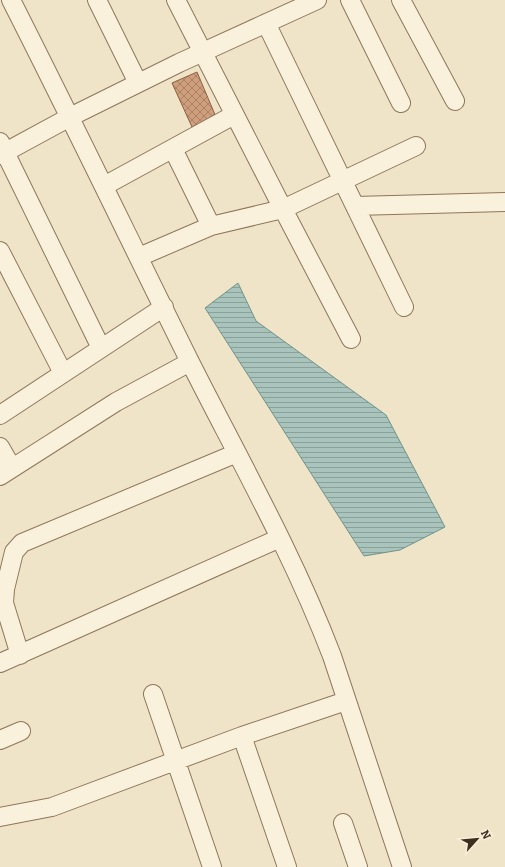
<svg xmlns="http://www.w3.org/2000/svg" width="505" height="867" font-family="Bitter,serif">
  <defs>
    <pattern id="water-rules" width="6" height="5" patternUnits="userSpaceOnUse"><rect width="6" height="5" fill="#a9c4bc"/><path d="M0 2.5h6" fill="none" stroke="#8ba098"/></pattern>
    <pattern id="building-cross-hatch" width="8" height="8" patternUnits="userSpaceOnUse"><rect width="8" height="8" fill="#cf9f7d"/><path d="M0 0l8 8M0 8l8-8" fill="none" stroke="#a98266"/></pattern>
  </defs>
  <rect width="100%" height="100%" fill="#f0e4c8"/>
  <path fill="url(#water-rules)" stroke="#6f938a" d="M 238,283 L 256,321 L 386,415 L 445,527 L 400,550 L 364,556 L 205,308 Z"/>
  <path fill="url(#building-cross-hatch)" stroke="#8d5f41" d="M 197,72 L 216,117 L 192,127 L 172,83 Z"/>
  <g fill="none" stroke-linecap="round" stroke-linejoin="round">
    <g stroke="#8d765c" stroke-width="20">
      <path id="minor" d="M 11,0 C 72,120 130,241 190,362 C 239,459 293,554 332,656 L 402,867
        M 97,0 L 138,83
        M 176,0 L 283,209 L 351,339
        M 350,0 L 401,103
        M 401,0 L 455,101
        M 266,23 L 404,307
        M 0,142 L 101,348
        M 173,149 L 211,226
        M 0,155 L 70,117 L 179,63 L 317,0
        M 104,186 L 234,115
        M 355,206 L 505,202
        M 0,251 L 63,373
        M 139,257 L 211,226 L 283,209 L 416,146
        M 0,415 L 164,307
        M 0,447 L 12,468
        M 0,476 L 116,402 L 190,362
        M 20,655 L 4,603 L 5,589 L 14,552 L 22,543 L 237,453
        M 0,663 L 280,538
        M 153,694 L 212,867
        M 242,736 L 287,867
        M 0,740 L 21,731
        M 0,817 L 52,807 L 242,736 L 346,701
        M 343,823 L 358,867"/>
    </g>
    <use href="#minor" stroke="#faf1dc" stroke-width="18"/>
  </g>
  <g transform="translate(477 839) rotate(63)" stroke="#f7eed8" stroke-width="3" paint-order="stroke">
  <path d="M0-3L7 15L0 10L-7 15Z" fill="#3d2e20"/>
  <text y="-6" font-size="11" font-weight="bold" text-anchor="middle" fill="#3d2e20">N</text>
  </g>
</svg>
